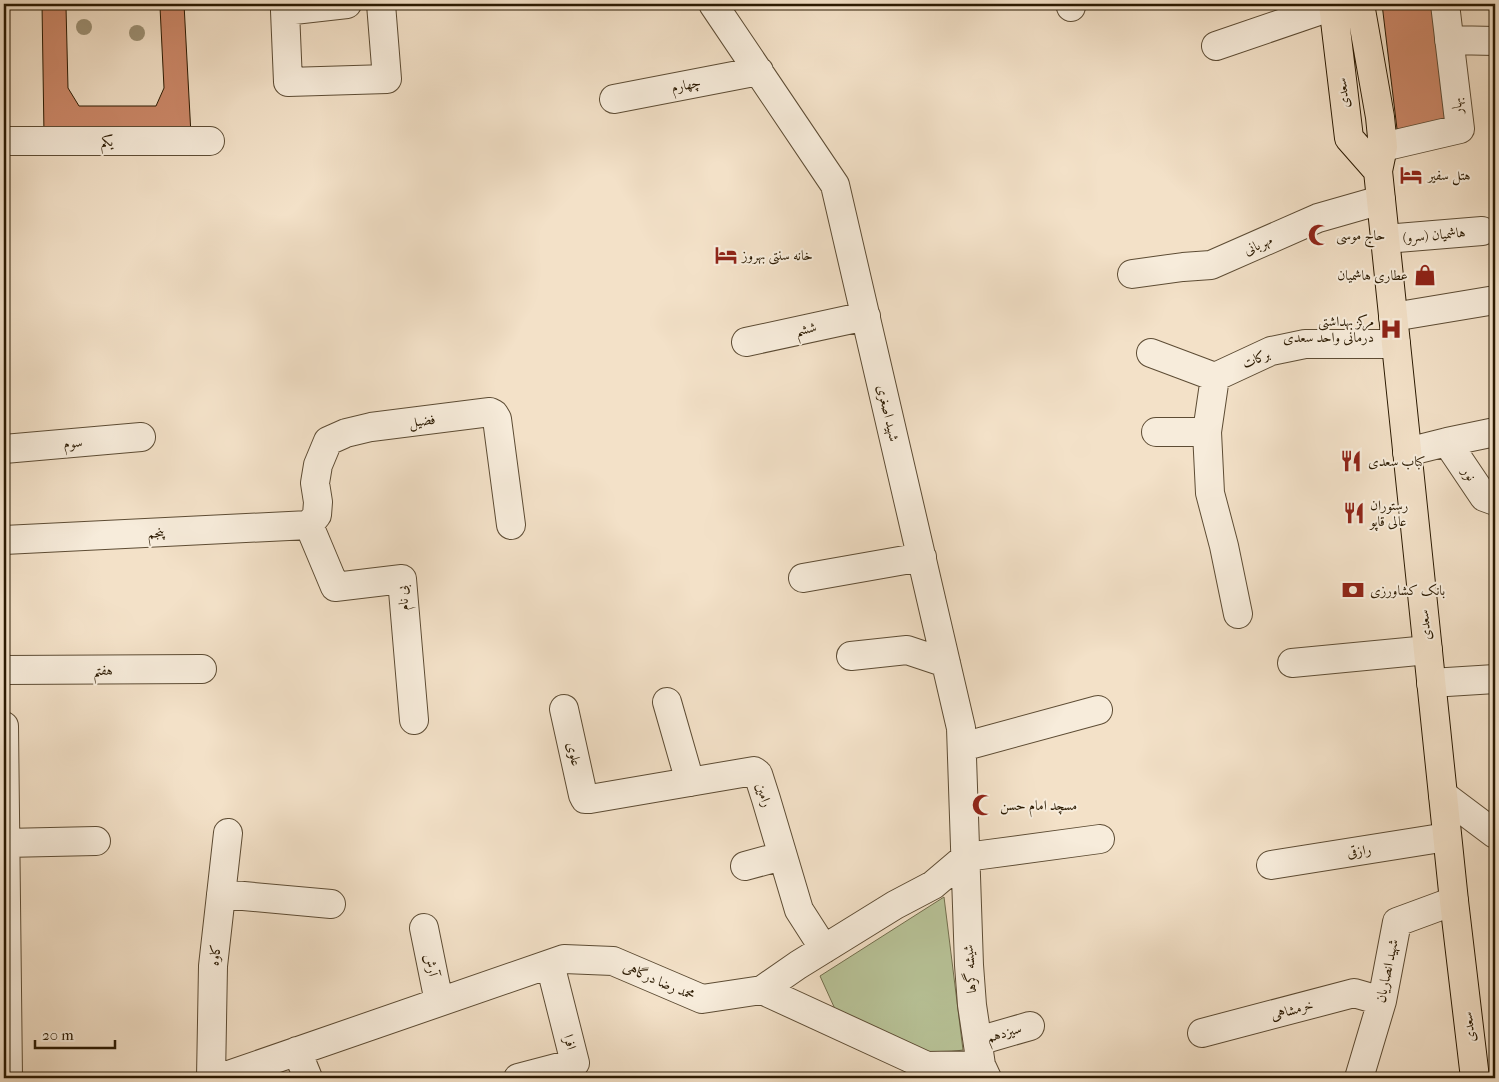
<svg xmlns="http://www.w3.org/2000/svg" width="1499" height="1082" font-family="'IM FELL French Canon',Amiri,serif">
  <rect width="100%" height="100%" fill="#f3e1c8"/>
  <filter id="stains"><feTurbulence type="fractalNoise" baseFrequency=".004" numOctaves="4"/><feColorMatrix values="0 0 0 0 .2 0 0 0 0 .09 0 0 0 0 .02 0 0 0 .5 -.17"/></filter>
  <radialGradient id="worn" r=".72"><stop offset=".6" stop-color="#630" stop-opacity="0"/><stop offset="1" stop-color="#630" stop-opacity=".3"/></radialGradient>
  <path fill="#b8c398" stroke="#726e4d" d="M 944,897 L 963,1050 L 933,1054 L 835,1009 L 820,976 Z"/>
  <path fill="#cc8869" stroke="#2b1a02" d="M 42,4 L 68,4 L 66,7 L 68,88 L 79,106 L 156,106 L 164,88 L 160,7 L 158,4 L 184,4 L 191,135 L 44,135 Z
    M 1382,4 L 1434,4 L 1450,123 L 1397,129 Z"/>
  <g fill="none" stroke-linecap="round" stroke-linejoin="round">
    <g stroke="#5d4c34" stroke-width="30">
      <path id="minor" d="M 347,4 L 285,11 L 288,82 L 387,79 L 381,4
        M 713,4 L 835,185 L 961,728 L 969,965 L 972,1005 L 981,1065 L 987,1078
        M 1070,4 L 1071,7
        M 1449,40 L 1495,41
        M 1216,46 L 1333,6
        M 614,99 L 759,71
        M 4,141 L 210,141
        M 1383,147 L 1460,129 L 1445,4
        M 1385,239 L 1482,231
        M 1132,274 L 1183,267 L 1211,265 L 1318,218 L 1381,200
        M 1393,317 L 1495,300
        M 746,342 L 866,316
        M 1151,353 L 1215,377 L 1271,351 L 1305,344 L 1396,344
        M 1215,377 L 1207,432 L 1210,493 L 1224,546 L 1238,614
        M 1156,432 L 1207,432
        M 1447,442 L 1484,497 L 1495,501
        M 4,449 L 141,437
        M 1407,452 L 1447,442 L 1495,432
        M 309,525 L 317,515 L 318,502 L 315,483 L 318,465 L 328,441 L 346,433 L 371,427 L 490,412 L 494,414 L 497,419 L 511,525
        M 309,525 L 335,587 L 402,579 L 414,720
        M 4,540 L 309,525
        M 803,578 L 922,557
        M 851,656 L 907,650 L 946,663
        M 1292,663 L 1428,650
        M 4,670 L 202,669
        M 1431,683 L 1495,679
        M 667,702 L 690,782
        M 564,709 L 583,795 L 585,799 L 590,799 L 754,771 L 758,774 L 766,799 L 799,910 L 824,949
        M 4,726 L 8,1078
        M 962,747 L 1098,710
        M 1443,795 L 1495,834
        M 5,843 L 96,841
        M 1271,865 L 1447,837
        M 745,866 L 782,856
        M 221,894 L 331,904
        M 424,928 L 439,1002
        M 762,990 L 798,965 L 895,905 L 933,885 L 966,857 L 1100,839
        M 1202,1033 L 1354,993 L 1382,1001
        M 978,1041 L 1030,1026
        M 297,1051 L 308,1078
        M 211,1078 L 213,966 L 228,833
        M 220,1078 L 564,959 L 613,961 L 702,999 L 762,990 L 927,1066 L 981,1065
        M 518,1078 L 575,1063 L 550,964
        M 1359,1078 L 1382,1001 L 1397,922 L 1454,901"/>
    </g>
    <g stroke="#2b1a02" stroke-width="30">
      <path id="major" d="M 1333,4 L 1349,138 L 1378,171
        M 1360,4 L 1380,117 L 1383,147 L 1378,171 L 1454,901 L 1475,1078"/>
    </g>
    <use href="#minor" stroke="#f7ecdb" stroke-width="28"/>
    <use href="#major" stroke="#f3e1c8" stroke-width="28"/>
  </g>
  <g fill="#9c9074">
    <circle cx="84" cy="27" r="8"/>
    <circle cx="137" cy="33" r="8"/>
  </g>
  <defs>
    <g id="hotel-bare" transform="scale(1.725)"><path d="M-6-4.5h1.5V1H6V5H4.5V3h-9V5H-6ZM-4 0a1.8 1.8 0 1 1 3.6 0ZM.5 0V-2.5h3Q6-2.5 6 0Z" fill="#8f2418" stroke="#f7ecdb" stroke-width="2.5" paint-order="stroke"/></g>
    <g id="mosque-bare" transform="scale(1.725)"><path d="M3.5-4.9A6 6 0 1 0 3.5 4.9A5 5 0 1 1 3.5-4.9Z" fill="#8f2418" stroke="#f7ecdb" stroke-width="2.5" paint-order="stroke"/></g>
    <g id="shop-bare" transform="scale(1.725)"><path d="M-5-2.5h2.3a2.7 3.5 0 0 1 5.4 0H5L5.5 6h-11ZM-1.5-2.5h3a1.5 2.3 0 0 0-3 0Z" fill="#8f2418" stroke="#f7ecdb" stroke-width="2.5" paint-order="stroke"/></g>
    <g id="hospital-bare" transform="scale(1.725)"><path d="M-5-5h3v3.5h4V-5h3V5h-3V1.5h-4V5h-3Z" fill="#8f2418" stroke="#f7ecdb" stroke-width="2.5" paint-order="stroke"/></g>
    <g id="restaurant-bare" transform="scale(1.725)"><path d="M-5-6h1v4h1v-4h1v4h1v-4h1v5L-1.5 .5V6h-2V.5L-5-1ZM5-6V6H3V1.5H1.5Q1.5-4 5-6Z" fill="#8f2418" stroke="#f7ecdb" stroke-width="2.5" paint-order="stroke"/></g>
    <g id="bank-bare" transform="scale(1.725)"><path d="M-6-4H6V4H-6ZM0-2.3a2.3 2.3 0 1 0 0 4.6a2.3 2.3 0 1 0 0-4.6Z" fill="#8f2418" stroke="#f7ecdb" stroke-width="2.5" paint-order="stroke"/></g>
  </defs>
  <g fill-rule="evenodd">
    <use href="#hotel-bare" x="1411" y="175"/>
    <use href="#mosque-bare" x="1319" y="235"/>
    <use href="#hotel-bare" x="726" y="255"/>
    <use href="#shop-bare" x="1425" y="275"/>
    <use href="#hospital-bare" x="1391" y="329"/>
    <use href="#restaurant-bare" x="1351" y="461"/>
    <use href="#restaurant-bare" x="1354" y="513"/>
    <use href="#bank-bare" x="1353" y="590"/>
    <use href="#mosque-bare" x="983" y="805"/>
  </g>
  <g text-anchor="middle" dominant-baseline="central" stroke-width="4" stroke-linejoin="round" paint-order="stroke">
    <g font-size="14" fill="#2b1a02" stroke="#f7ecdb">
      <text transform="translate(686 85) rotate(-11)">چهارم</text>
      <text transform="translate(1343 93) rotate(-97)">سعدی</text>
      <text transform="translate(1457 106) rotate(-97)">بهار</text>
      <text x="107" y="141">یکم</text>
      <text transform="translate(1434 235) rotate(-5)">هاشمیان (سرو)</text>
      <text transform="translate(1258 245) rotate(-24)">مهربانی</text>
      <text transform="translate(806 329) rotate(-12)">ششم</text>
      <text transform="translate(1256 359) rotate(-23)">برکات</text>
      <text transform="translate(888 413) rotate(77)">شهید اصغری</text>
      <text transform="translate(422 421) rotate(-8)">فضیل</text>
      <text transform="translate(73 443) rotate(-5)">سوم</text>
      <text transform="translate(1469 474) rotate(56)">نور</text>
      <text transform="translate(156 533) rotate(-3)">پنجم</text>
      <text transform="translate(403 598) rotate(-96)">بی نام</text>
      <text transform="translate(1425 625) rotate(-96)">سعدی</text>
      <text x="103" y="670">هفتم</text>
      <text transform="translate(574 754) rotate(77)">علوی</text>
      <text transform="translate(764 795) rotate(72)">رامین</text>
      <text transform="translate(1359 851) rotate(-9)">رازقی</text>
      <text transform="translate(215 955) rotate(-84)">کاوه</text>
      <text transform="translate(431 965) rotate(78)">آرش</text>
      <text transform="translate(970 969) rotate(-94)">شیشه گرها</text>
      <text transform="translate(1387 971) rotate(-78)">شهید انصاریان</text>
      <text transform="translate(659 981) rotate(23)">محمد رضا درگاهی</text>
      <text transform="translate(1292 1010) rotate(-15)">خرمشاهی</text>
      <text transform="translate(1469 1027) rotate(-97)">سعدی</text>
      <text transform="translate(1004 1033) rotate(-16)">سیزدهم</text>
      <text transform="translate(570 1042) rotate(76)">افرا</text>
    </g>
    <g font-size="14" fill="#2b1a02" stroke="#f7ecdb" text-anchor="start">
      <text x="1428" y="175">هتل سفیر</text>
      <text x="1336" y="235">حاج موسی</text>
      <text x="742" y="255">خانه سنتی بهروز</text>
      <text x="1408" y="275" text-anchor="end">عطاری هاشمیان</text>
      <text x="1374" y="321" text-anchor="end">مرکز بهداشتی<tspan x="1374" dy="16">درمانی واحد سعدی</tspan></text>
      <text x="1368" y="461">کباب سعدی</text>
      <text x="1370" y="505">رستوران<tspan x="1370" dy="16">عالی قاپو</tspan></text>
      <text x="1370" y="590">بانک کشاورزی</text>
      <text x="1000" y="805">مسچد امام حسن</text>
    </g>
  </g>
  <rect width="1499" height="1082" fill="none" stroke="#f3e1c8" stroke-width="20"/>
  <rect x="5" y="5" width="1489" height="1072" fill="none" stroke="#2b1a02" stroke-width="2.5"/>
  <rect x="10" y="10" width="1479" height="1062" fill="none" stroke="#2b1a02"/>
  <path d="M35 1040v8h80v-8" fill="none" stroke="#2b1a02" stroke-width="2.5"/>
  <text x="42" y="1040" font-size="15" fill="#2b1a02" stroke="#f7ecdb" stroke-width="4" paint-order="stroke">20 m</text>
  <rect width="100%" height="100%" filter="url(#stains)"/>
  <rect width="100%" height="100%" fill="url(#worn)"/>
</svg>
